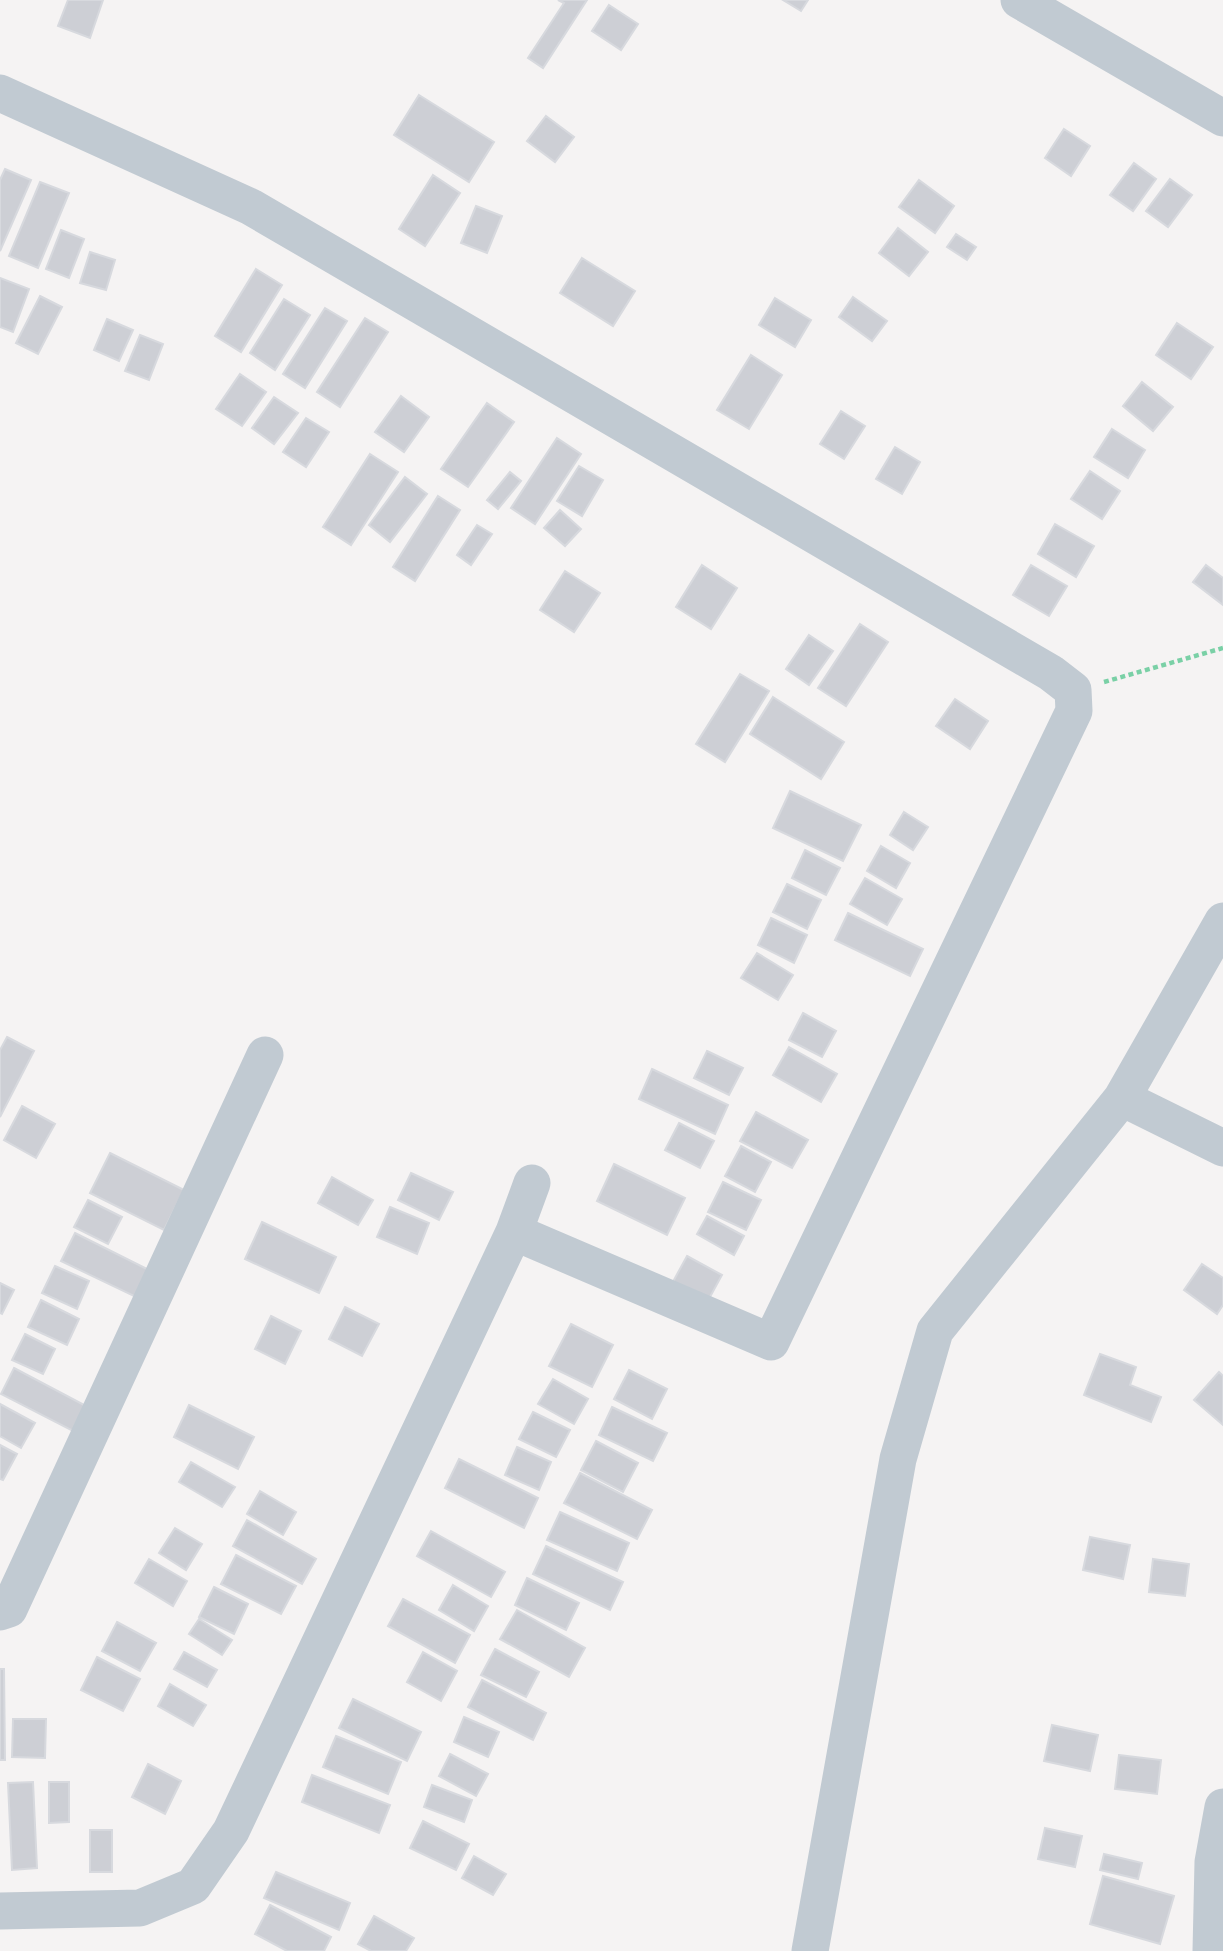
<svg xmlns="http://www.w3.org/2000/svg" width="1223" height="1951" font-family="Arial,sans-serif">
  <rect width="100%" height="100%" fill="#f5f3f3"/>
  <path fill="#cdcfd5" stroke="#d7d9de" stroke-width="2" d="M 68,0 L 103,0 L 90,38 L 58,26 Z
    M 558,0 L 587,0 L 543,68 L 528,58 L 564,3 Z
    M 783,0 L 808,0 L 801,11 Z
    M 609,5 L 638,24 L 621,50 L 592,31 Z
    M 419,95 L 494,142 L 469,182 L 394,135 Z
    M 546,116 L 574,137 L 555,162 L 527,141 Z
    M 1064,129 L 1090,146 L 1071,176 L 1045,158 Z
    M 1134,163 L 1156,179 L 1133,211 L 1110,195 Z
    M 5,169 L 31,180 L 0,251 L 0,180 Z
    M 433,175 L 460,193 L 425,246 L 399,229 Z
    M 1170,179 L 1192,195 L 1168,227 L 1146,211 Z
    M 919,180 L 954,206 L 935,233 L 899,207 Z
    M 40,182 L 69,193 L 38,268 L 9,256 Z
    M 476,206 L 502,216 L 487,253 L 461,243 Z
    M 898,228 L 928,252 L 909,276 L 879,253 Z
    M 61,230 L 84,239 L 69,278 L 46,269 Z
    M 956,234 L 976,247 L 967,260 L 947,247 Z
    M 90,252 L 115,260 L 106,290 L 80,283 Z
    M 582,258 L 635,291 L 613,326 L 560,293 Z
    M 256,269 L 282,285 L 241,352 L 215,336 Z
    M 0,278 L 29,289 L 13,332 L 0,327 Z
    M 40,296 L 62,307 L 38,354 L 16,343 Z
    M 853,297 L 887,321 L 872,341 L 839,317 Z
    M 775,298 L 811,320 L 795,347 L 759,325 Z
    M 284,299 L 310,315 L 275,370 L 250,353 Z
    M 325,308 L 347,321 L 305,388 L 283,374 Z
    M 365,318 L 388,332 L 340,407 L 317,392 Z
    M 107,319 L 133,330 L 119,361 L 94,350 Z
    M 1177,323 L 1213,347 L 1191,379 L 1156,355 Z
    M 140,335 L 163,344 L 149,380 L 125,371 Z
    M 751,355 L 782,375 L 749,429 L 717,410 Z
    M 240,374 L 266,392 L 242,426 L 216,409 Z
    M 1142,382 L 1173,407 L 1153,431 L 1123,406 Z
    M 401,396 L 429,417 L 404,452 L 375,432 Z
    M 274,397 L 298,413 L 274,444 L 252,428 Z
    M 487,403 L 514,422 L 468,487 L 441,469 Z
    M 841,411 L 865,426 L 844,459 L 820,444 Z
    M 306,418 L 329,432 L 306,467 L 283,452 Z
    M 1112,429 L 1145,450 L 1128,478 L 1094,457 Z
    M 557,438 L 581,454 L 535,524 L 511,508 Z
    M 895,447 L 920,462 L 902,494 L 876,479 Z
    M 370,454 L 398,472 L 351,545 L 323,527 Z
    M 579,466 L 603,480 L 582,516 L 557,501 Z
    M 1090,471 L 1120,491 L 1102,519 L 1071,499 Z
    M 510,472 L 521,481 L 498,509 L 487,500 Z
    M 405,477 L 427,494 L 390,542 L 369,525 Z
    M 438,496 L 460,510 L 415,581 L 393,567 Z
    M 560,510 L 581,529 L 565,546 L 544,528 Z
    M 1055,524 L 1094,546 L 1076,577 L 1038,554 Z
    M 477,525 L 492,534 L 471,565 L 457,555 Z
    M 702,565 L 737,588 L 711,629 L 676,607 Z
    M 1031,565 L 1067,586 L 1049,616 L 1013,595 Z
    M 1206,565 L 1223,578 L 1223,605 L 1193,582 Z
    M 565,571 L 600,593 L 574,632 L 540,610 Z
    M 860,624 L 888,642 L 846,706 L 818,688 Z
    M 809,635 L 833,651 L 809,685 L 786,669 Z
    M 740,674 L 769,691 L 725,762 L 696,744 Z
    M 773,697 L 844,742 L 821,779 L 750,734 Z
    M 955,699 L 988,721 L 970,749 L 936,726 Z
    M 790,791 L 861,825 L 843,861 L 773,828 Z
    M 904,812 L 928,827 L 913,850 L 890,835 Z
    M 881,846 L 910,863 L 896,888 L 867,871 Z
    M 805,850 L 840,868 L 826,895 L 792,878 Z
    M 865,878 L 902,899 L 887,925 L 850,904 Z
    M 787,884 L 821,900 L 807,929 L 773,912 Z
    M 848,913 L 923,949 L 910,976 L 835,940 Z
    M 771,918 L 807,935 L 794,963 L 758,945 Z
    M 757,953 L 793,975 L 778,1000 L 741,978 Z
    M 803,1013 L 836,1031 L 822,1057 L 789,1040 Z
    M 7,1037 L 34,1051 L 0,1117 L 0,1050 Z
    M 789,1047 L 837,1074 L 821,1102 L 773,1075 Z
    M 707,1051 L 743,1068 L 729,1095 L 694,1078 Z
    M 652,1069 L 728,1105 L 715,1134 L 639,1099 Z
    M 22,1106 L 55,1124 L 36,1158 L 4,1140 Z
    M 756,1112 L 808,1140 L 792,1168 L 740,1141 Z
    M 679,1123 L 714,1141 L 700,1168 L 665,1150 Z
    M 741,1146 L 771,1162 L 755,1192 L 725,1176 Z
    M 110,1153 L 184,1190 L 164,1230 L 90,1193 Z
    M 614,1164 L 685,1198 L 667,1235 L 597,1201 Z
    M 411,1173 L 453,1192 L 439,1220 L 398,1200 Z
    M 332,1177 L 373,1200 L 358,1225 L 318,1203 Z
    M 723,1182 L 761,1200 L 746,1230 L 708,1212 Z
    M 88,1200 L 122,1217 L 108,1244 L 74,1227 Z
    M 390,1207 L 429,1223 L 417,1254 L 377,1237 Z
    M 707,1216 L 744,1236 L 734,1255 L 697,1234 Z
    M 262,1222 L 336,1257 L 319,1293 L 245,1259 Z
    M 75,1233 L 149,1270 L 136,1297 L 61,1261 Z
    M 687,1256 L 722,1275 L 704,1308 L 669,1289 Z
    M 1202,1264 L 1223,1278 L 1223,1305 L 1217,1314 L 1184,1290 Z
    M 55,1266 L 89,1281 L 77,1309 L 42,1293 Z
    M 0,1283 L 14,1290 L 2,1314 L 0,1313 Z
    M 41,1300 L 79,1319 L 67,1345 L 28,1327 Z
    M 345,1307 L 379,1324 L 362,1356 L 329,1339 Z
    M 271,1316 L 301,1331 L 285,1364 L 255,1349 Z
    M 571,1324 L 613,1345 L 592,1387 L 549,1366 Z
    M 25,1334 L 55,1349 L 43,1374 L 12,1360 Z
    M 1100,1354 L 1136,1367 L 1130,1385 L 1161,1397 L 1151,1422 L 1084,1395 Z
    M 14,1368 L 86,1406 L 73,1431 L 1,1394 Z
    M 629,1370 L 667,1389 L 652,1419 L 614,1399 Z
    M 1219,1372 L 1223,1376 L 1223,1425 L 1194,1400 Z
    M 553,1379 L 588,1399 L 574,1424 L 538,1404 Z
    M 0,1404 L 35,1423 L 21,1448 L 0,1436 Z
    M 189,1405 L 254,1437 L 238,1469 L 174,1437 Z
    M 612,1407 L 667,1433 L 653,1461 L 599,1435 Z
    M 533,1412 L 570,1430 L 556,1457 L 519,1439 Z
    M 596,1441 L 638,1463 L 623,1492 L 581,1470 Z
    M 0,1445 L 17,1454 L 3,1480 L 0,1479 Z
    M 517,1447 L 551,1462 L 539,1490 L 505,1475 Z
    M 459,1459 L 538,1498 L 524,1528 L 445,1488 Z
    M 191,1462 L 235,1487 L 222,1507 L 179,1482 Z
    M 580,1473 L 652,1510 L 637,1539 L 564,1503 Z
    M 260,1491 L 296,1512 L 283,1535 L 247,1514 Z
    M 560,1512 L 629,1543 L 617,1571 L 547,1540 Z
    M 247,1520 L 316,1559 L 302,1584 L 233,1546 Z
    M 175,1528 L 202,1544 L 186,1570 L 159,1553 Z
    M 431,1531 L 505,1572 L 491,1597 L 417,1556 Z
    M 1090,1537 L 1130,1545 L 1123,1579 L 1083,1570 Z
    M 546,1546 L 623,1582 L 610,1610 L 533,1574 Z
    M 236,1555 L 296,1586 L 281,1614 L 221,1584 Z
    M 149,1559 L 187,1581 L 173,1606 L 135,1583 Z
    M 1153,1559 L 1189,1564 L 1185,1596 L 1149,1592 Z
    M 527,1578 L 579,1603 L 566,1630 L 515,1605 Z
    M 453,1585 L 488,1606 L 474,1631 L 439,1610 Z
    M 214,1587 L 248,1604 L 234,1634 L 199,1617 Z
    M 403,1599 L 470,1635 L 455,1663 L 388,1626 Z
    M 517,1610 L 585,1648 L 569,1677 L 500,1639 Z
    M 199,1619 L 232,1640 L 222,1655 L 189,1634 Z
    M 117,1622 L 156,1643 L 140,1671 L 102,1651 Z
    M 495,1649 L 539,1672 L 526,1697 L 481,1675 Z
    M 184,1652 L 217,1670 L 207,1687 L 174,1669 Z
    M 423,1652 L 457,1671 L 441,1701 L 407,1682 Z
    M 97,1657 L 140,1679 L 123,1711 L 81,1690 Z
    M 0,1669 L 4,1669 L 5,1760 L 0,1760 Z
    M 482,1680 L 546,1713 L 533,1740 L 468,1707 Z
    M 170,1684 L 206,1705 L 193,1726 L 158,1706 Z
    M 353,1699 L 421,1732 L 407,1761 L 339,1728 Z
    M 464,1717 L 499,1732 L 488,1757 L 454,1742 Z
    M 13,1719 L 46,1719 L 45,1758 L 12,1757 Z
    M 1052,1725 L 1098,1735 L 1090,1771 L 1044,1761 Z
    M 336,1736 L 401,1762 L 388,1794 L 323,1767 Z
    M 450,1754 L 488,1774 L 476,1796 L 439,1776 Z
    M 1119,1755 L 1161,1760 L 1157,1794 L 1115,1789 Z
    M 148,1764 L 181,1781 L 165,1814 L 132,1797 Z
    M 312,1775 L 390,1805 L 379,1833 L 302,1802 Z
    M 33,1782 L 37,1868 L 12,1870 L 8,1783 Z
    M 49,1782 L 69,1782 L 69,1822 L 49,1823 Z
    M 432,1785 L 472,1800 L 464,1822 L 424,1807 Z
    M 423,1821 L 469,1844 L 456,1870 L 410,1848 Z
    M 1045,1828 L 1082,1836 L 1075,1867 L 1038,1859 Z
    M 90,1830 L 112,1830 L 112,1872 L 90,1872 Z
    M 1104,1854 L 1142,1863 L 1138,1879 L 1100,1870 Z
    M 474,1856 L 506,1874 L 493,1895 L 462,1878 Z
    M 276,1872 L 350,1903 L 339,1930 L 264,1898 Z
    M 1103,1876 L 1174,1896 L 1160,1944 L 1090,1924 Z
    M 270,1905 L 331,1937 L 324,1951 L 287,1951 L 255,1934 Z
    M 374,1916 L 414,1938 L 406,1951 L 371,1951 L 358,1944 Z"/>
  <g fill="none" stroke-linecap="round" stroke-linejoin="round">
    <path stroke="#7ad0a6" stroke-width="4.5" stroke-dasharray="5 3.5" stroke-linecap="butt" d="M 1104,682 L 1223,648"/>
    <path stroke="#c1cad2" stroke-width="37" d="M 1019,0 L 1223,118
      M 0,93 L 251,207 L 1051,673 L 1073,690 L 1074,711 L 771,1342 L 514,1232
      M 1122,1098 L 1223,1148
      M 0,1612 L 9,1609 L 265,1055
      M 0,1911 L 140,1908 L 193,1886 L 231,1831 L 514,1232 L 532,1183
      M 810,1951 L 898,1459 L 935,1331 L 1122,1098 L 1223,921
      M 1211,1951 L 1213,1862 L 1223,1807"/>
  </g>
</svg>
